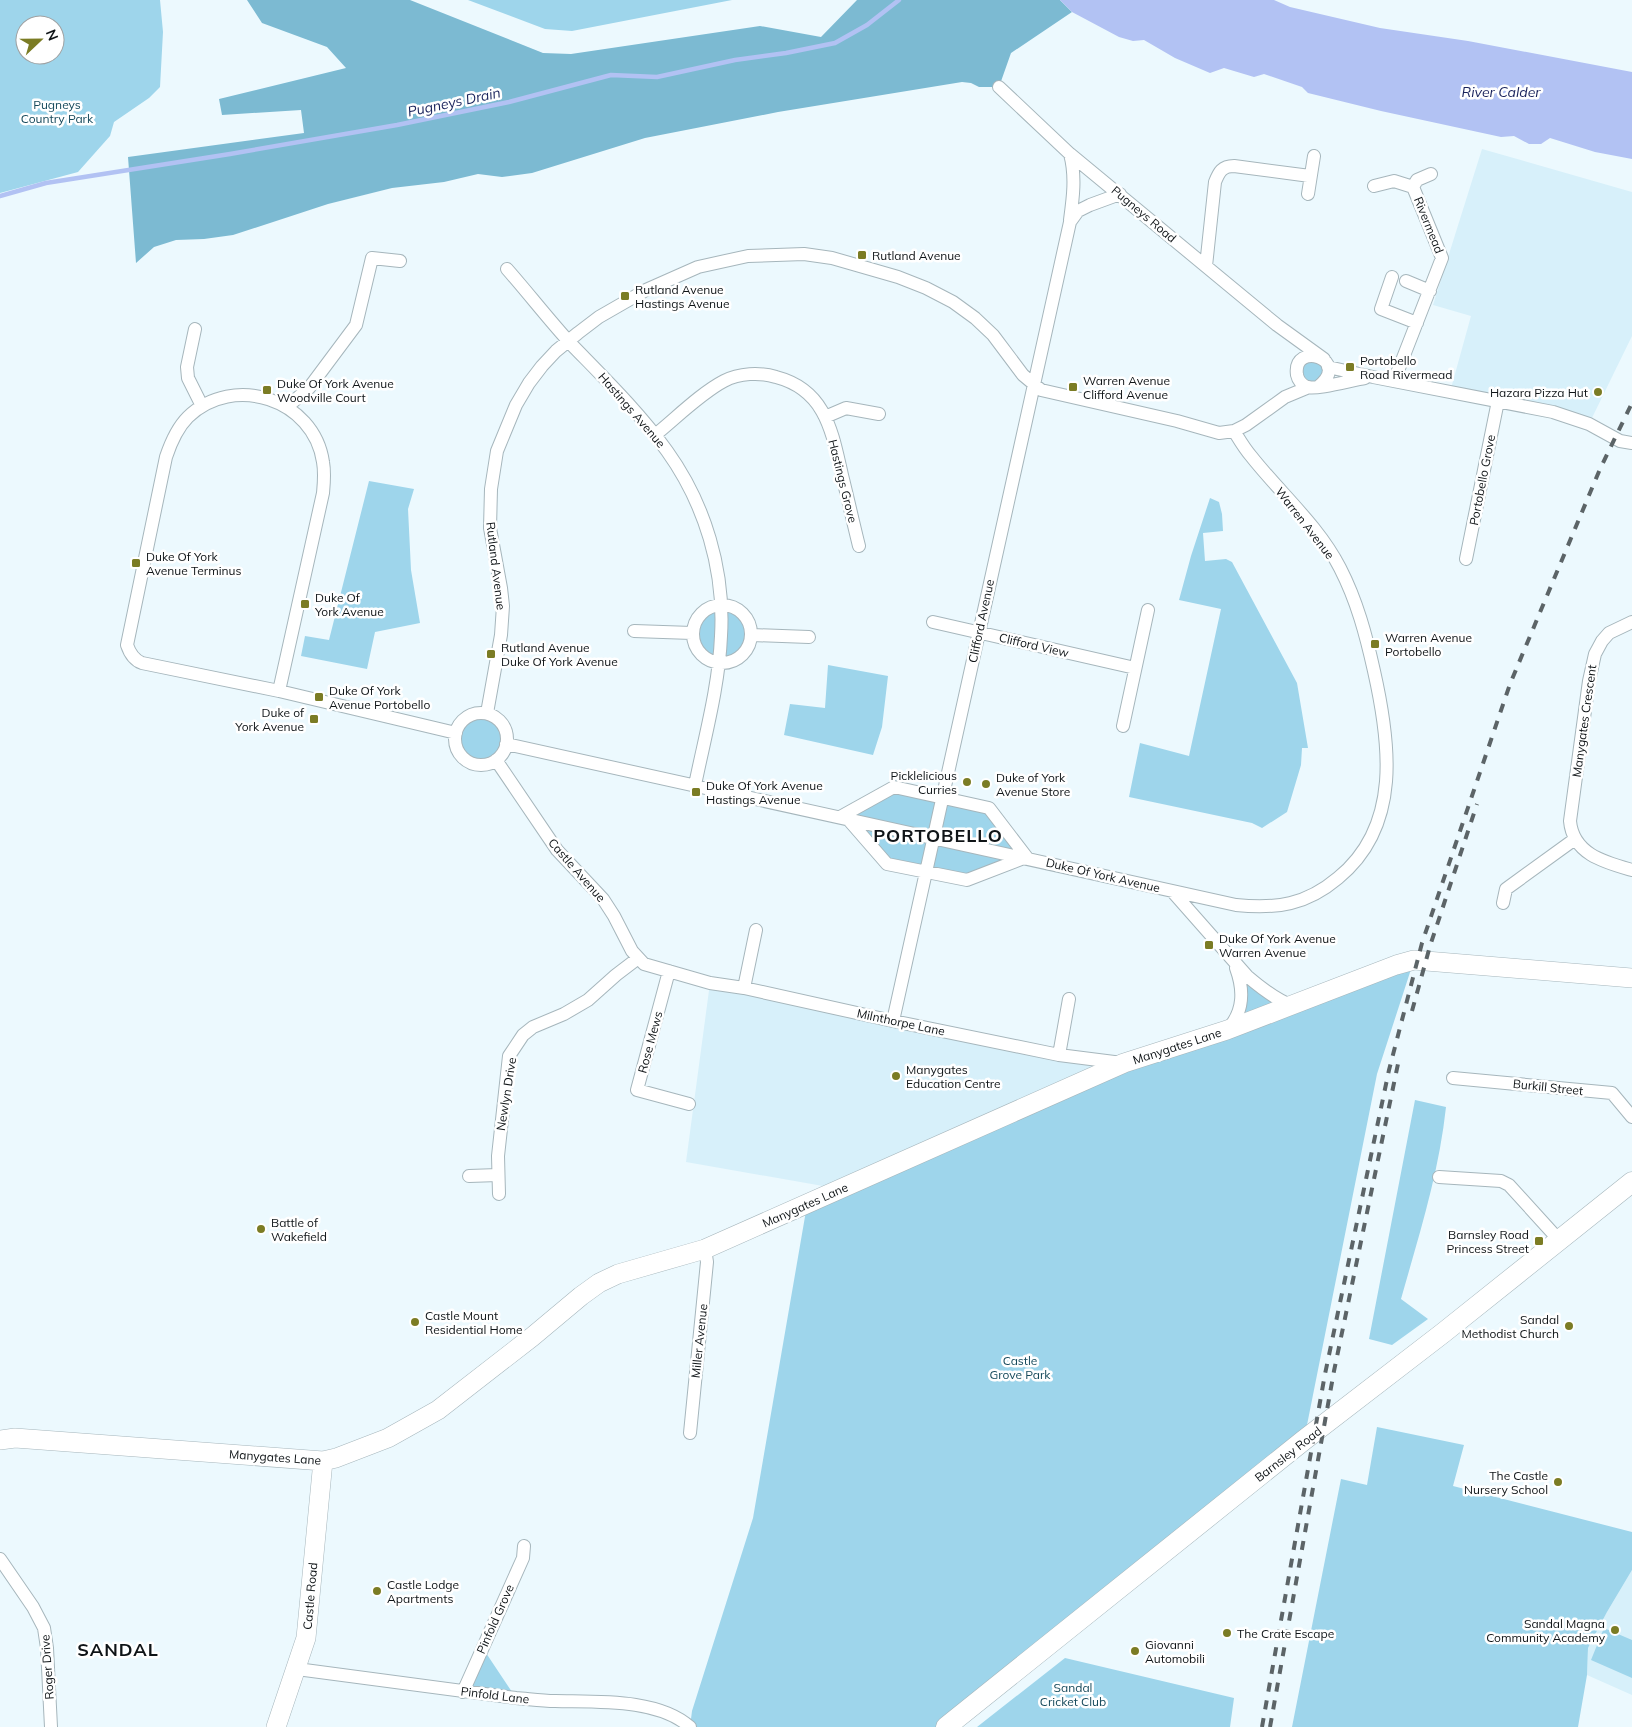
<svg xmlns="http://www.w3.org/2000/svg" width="1632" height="1727" font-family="Mulish,sans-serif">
  <rect width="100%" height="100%" fill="#ecf9fe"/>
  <path fill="#d7f0fa" d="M 1482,149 L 1632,192 L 1632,336 L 1589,424 L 1450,392 L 1471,316 L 1433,305 Z
    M 710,983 L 1124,1063 L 840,1189 L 686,1162 Z
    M 1632,1570 L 1632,1695 L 1587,1675 L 1588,1648 L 1607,1612 Z"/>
  <path fill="#9ed5eb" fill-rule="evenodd" d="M 0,0 L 160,0 L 163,32 L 160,87 L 149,98 L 114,122 L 110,136 L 78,172 L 0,193 ZM 25,25 L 55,25 L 55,55 L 25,55 Z
    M 468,0 L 732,0 L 572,31 L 545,29 Z
    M 1324,359 L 1326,380 L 1303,385 L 1300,361 Z
    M 369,481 L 414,489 L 408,509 L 411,570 L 420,623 L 375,632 L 367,669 L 301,656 L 305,636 L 329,640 Z
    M 1210,498 L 1219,502 L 1222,514 L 1223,531 L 1203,533 L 1205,561 L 1226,559 L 1232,562 L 1297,683 L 1308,748 L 1302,748 L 1301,765 L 1287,812 L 1262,828 L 1252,823 L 1129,797 L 1140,743 L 1189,756 L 1221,609 L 1179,600 L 1191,556 Z
    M693 634a29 29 0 1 1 58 0a29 29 0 1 1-58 0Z
    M 828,665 L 888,676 L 882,727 L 873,755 L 784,735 L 790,704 L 825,708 Z
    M455 739a26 26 0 1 1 52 0a26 26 0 1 1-52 0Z
    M 894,787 L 989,808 L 1028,859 L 967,880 L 887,864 L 847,818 Z
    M 1414,960 L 1377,1074 L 1304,1440 L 945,1727 L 690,1727 L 692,1711 L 753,1518 L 807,1205 L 1237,1019 L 1234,963 L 1283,1002 Z
    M 1415,1100 L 1446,1107 C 1439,1173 1419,1235 1401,1299 L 1428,1319 L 1392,1345 L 1369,1339 Z
    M 1377,1427 L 1464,1445 L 1453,1486 L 1632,1532 L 1632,1570 L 1607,1612 L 1588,1648 L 1587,1675 L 1578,1727 L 1292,1727 L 1341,1479 L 1367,1485 Z
    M 1604,1628 L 1632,1640 L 1632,1678 L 1591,1660 Z
    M 482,1647 L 516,1698 L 463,1692 Z
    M 1065,1658 L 1234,1698 L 1230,1727 L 977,1727 Z"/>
  <path fill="#7cbad2" d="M 247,0 L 410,0 L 543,53 L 571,54 L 760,26 L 821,37 L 857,0 L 1060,0 L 1072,12 L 1011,53 L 999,87 L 979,87 L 971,83 L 962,82 L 778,112 L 645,138 L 532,173 L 502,177 L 478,174 L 444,182 L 392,188 L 328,204 L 233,235 L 204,239 L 176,240 L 154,247 L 136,263 L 128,157 L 304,133 L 301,110 L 222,115 L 219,99 L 346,68 L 327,47 L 262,23 Z"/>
  <path fill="#b2c2f3" d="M 1060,0 L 1274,0 L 1290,7 L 1380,28 L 1468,41 L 1632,72 L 1632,159 L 1595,152 L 1550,138 L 1541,144 L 1529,144 L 1514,136 L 1501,137 L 1381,111 L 1308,93 L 1302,87 L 1264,74 L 1254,77 L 1224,68 L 1210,73 L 1175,58 L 1144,40 L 1133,41 L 1119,37 L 1072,12 Z"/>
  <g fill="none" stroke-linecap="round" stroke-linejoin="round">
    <path stroke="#b2c2f3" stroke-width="4.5" d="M 0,196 L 46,183 L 230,154 L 397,125 L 509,102 L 611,75 L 657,77 L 735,60 L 786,53 L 835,43 L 867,25 L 899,0"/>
    <g stroke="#a6b6bc" stroke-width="14">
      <path id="street" d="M 999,87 L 1070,154 L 1277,325 L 1324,359
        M 1374,186 L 1394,181 L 1413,187 L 1442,258 L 1394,381
        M 1413,187 L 1417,180 L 1431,174
        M 1308,194 L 1314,156
        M 1070,220 C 1073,198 1076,176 1070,154
        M 1206,266 L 1215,182 C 1219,172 1222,166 1234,166 L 1310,176
        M 507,269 C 529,294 549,320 571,344 C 604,378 639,412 667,451 C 705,504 725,570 721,636 C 719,686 705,736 695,785
        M 1392,277 L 1381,309 L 1417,323
        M 1406,281 L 1430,291
        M 195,329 L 187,367 L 188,378 L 202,406
        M 1328,367 L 1373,377 L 1553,412 L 1589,424 L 1620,441 L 1632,443
        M 1318,387 C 1353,359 1292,340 1297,375 C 1298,380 1302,385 1307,387 C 1316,390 1352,380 1365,378
        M 287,407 L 309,388 L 356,325 L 372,258 L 400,261
        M 825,417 L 846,408 L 879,414
        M 1234,431 L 1246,425 L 1285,397 L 1309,387
        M 655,435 C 676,418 701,393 724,381 C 739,373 760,372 776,377 C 826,390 832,432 842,475 C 848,499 853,522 859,546
        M 1466,559 L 1498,401
        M693 634a29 29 0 1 1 58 0a29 29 0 1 1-58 0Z
        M 933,622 L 1135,668
        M 1632,622 L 1609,633 L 1602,641 L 1595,654 L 1589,681 L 1570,821 C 1573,854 1604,862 1632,870
        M 634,631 L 692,633
        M 752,635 L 809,637
        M 279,691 L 323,493 C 324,482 325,473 323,462 C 314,399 233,373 188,417 C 177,428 171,442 166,457 L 127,645 C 130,654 134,660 142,663 L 279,691 L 456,733
        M 487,713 L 501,635 L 503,606 L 501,588 L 490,528 L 491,489 L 497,451 L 516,405 L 529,383 L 542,366 L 556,351 L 578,333 L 599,317 L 646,290 L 698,267 L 748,256 L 804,254 L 832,258 L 898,277 L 926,288 L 953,302 L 975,318 L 993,335 L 1023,375 L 1041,390 L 1177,421 L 1219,433 L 1234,431 C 1239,439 1244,448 1251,456 C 1280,493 1318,525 1340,568 C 1357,601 1366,635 1374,671 C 1390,742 1402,826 1338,878 C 1306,905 1277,909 1236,905 L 506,744
        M455 739a26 26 0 1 1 52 0a26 26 0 1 1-52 0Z
        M 1123,726 L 1148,610
        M 496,760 L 557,850 L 603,899 L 614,916 L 632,951 L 644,964 L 710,983 L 744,988 L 893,1021 L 1059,1055 L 1122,1063
        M 840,817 L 894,787 L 989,808 L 1028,859
        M 847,818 L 887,864 L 967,880 L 1024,858
        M 1172,891 L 1247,976 C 1261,988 1276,1000 1293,1006
        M 1503,903 L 1506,889 L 1575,839
        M 669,971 L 637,1090 L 689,1104
        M 744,988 L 756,930
        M 893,1021 L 1070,222 L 1078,211 L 1090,205 L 1120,194
        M 1229,1028 C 1244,1010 1244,990 1236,968
        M 1059,1055 L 1069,999
        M 1453,1078 L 1612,1093 L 1632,1117
        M 469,1176 L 498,1175
        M 1439,1177 L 1501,1181 L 1509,1185 L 1559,1240
        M 499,1194 L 498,1156 L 509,1056 L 523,1035 L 533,1027 L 564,1014 L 588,1000 L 616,975 L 637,959
        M 690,1433 L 707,1262 L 705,1249
        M 0,1559 L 33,1607 L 44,1628 L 47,1648 L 51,1727
        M 297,1669 L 516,1698 C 529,1699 542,1701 555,1701 C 595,1702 658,1698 690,1727
        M 463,1692 L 523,1558 L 524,1546"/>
    </g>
    <g stroke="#a6b6bc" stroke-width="20">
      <path id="secondary" d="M 0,1440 L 15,1438 L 323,1461 L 336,1458 L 388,1438 L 438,1410 L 532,1337 L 581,1296 L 599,1283 L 618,1274 L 705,1249 L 1124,1063 L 1227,1030 L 1396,965 L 1414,960 L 1632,978
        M 276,1727 L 306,1638 L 323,1461"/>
    </g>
    <g stroke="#a6b6bc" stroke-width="21">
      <path id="primary" d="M 946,1727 L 1304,1440 L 1443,1333 L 1632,1182"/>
    </g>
    <use href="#street" stroke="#fff" stroke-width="12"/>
    <use href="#secondary" stroke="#fff" stroke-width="19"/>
    <use href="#primary" stroke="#fff" stroke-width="20"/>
    <path stroke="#5c6467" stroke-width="4" stroke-dasharray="9 9" stroke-linecap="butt" d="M 1412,1011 L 1430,946 L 1477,804
      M 1262,1727 L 1325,1374 L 1389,1070 L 1422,943 L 1510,684 L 1600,469 L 1632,403
      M 1270,1727 L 1334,1371 L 1399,1059"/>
  </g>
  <g fill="#7b7c24" stroke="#fff" stroke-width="2">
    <rect x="857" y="250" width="10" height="10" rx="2.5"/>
    <rect x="620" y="291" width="10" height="10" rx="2.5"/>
    <rect x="1345" y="362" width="10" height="10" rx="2.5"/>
    <rect x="1068" y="382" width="10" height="10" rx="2.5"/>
    <rect x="262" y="385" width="10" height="10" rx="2.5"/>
    <circle cx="1598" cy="392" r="5"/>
    <rect x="131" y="558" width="10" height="10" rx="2.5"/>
    <rect x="300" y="599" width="10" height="10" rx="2.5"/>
    <rect x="1370" y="639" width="10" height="10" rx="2.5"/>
    <rect x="486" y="649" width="10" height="10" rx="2.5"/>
    <rect x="314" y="692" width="10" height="10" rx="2.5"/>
    <rect x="309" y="714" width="10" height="10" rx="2.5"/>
    <circle cx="967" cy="782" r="5"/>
    <circle cx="986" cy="784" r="5"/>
    <rect x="691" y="787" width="10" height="10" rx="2.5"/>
    <rect x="1204" y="940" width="10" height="10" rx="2.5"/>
    <circle cx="896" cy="1076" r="5"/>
    <circle cx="261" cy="1229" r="5"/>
    <rect x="1534" y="1236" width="10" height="10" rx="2.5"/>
    <circle cx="415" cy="1322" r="5"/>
    <circle cx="1569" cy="1326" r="5"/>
    <circle cx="1558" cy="1482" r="5"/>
    <circle cx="377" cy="1591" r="5"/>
    <circle cx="1615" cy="1630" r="5"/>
    <circle cx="1227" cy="1633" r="5"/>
    <circle cx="1135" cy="1651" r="5"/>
  </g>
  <g text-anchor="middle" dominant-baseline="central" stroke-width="5" stroke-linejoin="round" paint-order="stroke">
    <g font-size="12" fill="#15495b" stroke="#fff">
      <text x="57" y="104">Pugneys<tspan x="57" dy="14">Country Park</tspan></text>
      <text x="1020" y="1360">Castle<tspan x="1020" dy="14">Grove Park</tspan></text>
      <text x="1073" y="1687">Sandal<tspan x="1073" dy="14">Cricket Club</tspan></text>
    </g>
    <g font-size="12" fill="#0f1417" stroke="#fff">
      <text transform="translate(1144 214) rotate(40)">Pugneys Road</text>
      <text transform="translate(1429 225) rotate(68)">Rivermead</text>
      <text transform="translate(632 410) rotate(49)">Hastings Avenue</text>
      <text transform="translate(1482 480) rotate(-79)">Portobello Grove</text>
      <text transform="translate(843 481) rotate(76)">Hastings Grove</text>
      <text transform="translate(1305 523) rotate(52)">Warren Avenue</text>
      <text transform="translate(496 566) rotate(83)">Rutland Avenue</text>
      <text transform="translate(981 621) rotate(-78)">Clifford Avenue</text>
      <text transform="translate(1034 645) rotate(13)">Clifford View</text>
      <text transform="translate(1584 721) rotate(-82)">Manygates Crescent</text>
      <text transform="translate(577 870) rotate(49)">Castle Avenue</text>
      <text transform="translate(1103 875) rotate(13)">Duke Of York Avenue</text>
      <text transform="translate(901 1022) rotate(12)">Milnthorpe Lane</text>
      <text transform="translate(650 1042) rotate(-75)">Rose Mews</text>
      <text transform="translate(1177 1046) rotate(-18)">Manygates Lane</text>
      <text transform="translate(1548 1087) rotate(6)">Burkill Street</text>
      <text transform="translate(506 1094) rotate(-81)">Newlyn Drive</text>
      <text transform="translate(805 1205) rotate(-24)">Manygates Lane</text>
      <text transform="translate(699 1341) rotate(-84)">Miller Avenue</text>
      <text transform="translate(1288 1454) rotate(-38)">Barnsley Road</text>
      <text transform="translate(275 1457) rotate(4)">Manygates Lane</text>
      <text transform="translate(310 1596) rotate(-85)">Castle Road</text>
      <text transform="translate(495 1619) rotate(-66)">Pinfold Grove</text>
      <text transform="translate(47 1667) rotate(-94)">Roger Drive</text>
      <text transform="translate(495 1695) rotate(7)">Pinfold Lane</text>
    </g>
    <g font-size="12" fill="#0f1417" stroke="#fff" text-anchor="start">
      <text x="872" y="255">Rutland Avenue</text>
      <text x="635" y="289">Rutland Avenue<tspan x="635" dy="14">Hastings Avenue</tspan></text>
      <text x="1360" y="360">Portobello<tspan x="1360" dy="14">Road Rivermead</tspan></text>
      <text x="1083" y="380">Warren Avenue<tspan x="1083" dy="14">Clifford Avenue</tspan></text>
      <text x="277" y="383">Duke Of York Avenue<tspan x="277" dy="14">Woodville Court</tspan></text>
      <text x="1588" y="392" text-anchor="end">Hazara Pizza Hut</text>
      <text x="146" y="556">Duke Of York<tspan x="146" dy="14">Avenue Terminus</tspan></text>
      <text x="315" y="597">Duke Of<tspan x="315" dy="14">York Avenue</tspan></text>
      <text x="1385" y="637">Warren Avenue<tspan x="1385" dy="14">Portobello</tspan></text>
      <text x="501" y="647">Rutland Avenue<tspan x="501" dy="14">Duke Of York Avenue</tspan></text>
      <text x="329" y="690">Duke Of York<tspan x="329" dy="14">Avenue Portobello</tspan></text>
      <text x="304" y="712" text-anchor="end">Duke of<tspan x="304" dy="14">York Avenue</tspan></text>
      <text x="957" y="775" text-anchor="end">Picklelicious<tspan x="957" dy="14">Curries</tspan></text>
      <text x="996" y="777">Duke of York<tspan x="996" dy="14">Avenue Store</tspan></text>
      <text x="706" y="785">Duke Of York Avenue<tspan x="706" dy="14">Hastings Avenue</tspan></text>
      <text x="1219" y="938">Duke Of York Avenue<tspan x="1219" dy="14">Warren Avenue</tspan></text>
      <text x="906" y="1069">Manygates<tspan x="906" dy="14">Education Centre</tspan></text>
      <text x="271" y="1222">Battle of<tspan x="271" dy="14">Wakefield</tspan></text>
      <text x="1529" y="1234" text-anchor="end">Barnsley Road<tspan x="1529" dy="14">Princess Street</tspan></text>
      <text x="425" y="1315">Castle Mount<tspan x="425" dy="14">Residential Home</tspan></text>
      <text x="1559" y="1319" text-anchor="end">Sandal<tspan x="1559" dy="14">Methodist Church</tspan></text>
      <text x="1548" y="1475" text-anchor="end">The Castle<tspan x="1548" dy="14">Nursery School</tspan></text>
      <text x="387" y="1584">Castle Lodge<tspan x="387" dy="14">Apartments</tspan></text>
      <text x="1605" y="1623" text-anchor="end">Sandal Magna<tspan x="1605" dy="14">Community Academy</tspan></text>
      <text x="1237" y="1633">The Crate Escape</text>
      <text x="1145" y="1644">Giovanni<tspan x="1145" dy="14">Automobili</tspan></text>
    </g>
    <g font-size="14" font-style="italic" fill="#18225b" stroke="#fff">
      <text x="1501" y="92">River Calder</text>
      <text transform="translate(454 102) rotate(-12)">Pugneys Drain</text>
    </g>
    <g font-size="18" font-weight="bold" letter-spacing="1" fill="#0f1417" stroke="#fff">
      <text x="938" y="835">PORTOBELLO</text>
      <text x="118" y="1649">SANDAL</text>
    </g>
  </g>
  <g transform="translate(40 40) rotate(68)"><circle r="24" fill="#ffffff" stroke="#9fa1a2"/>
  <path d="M0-4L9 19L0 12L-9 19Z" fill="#7b7c24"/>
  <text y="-8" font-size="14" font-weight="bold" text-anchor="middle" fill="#0f1417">N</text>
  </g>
</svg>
